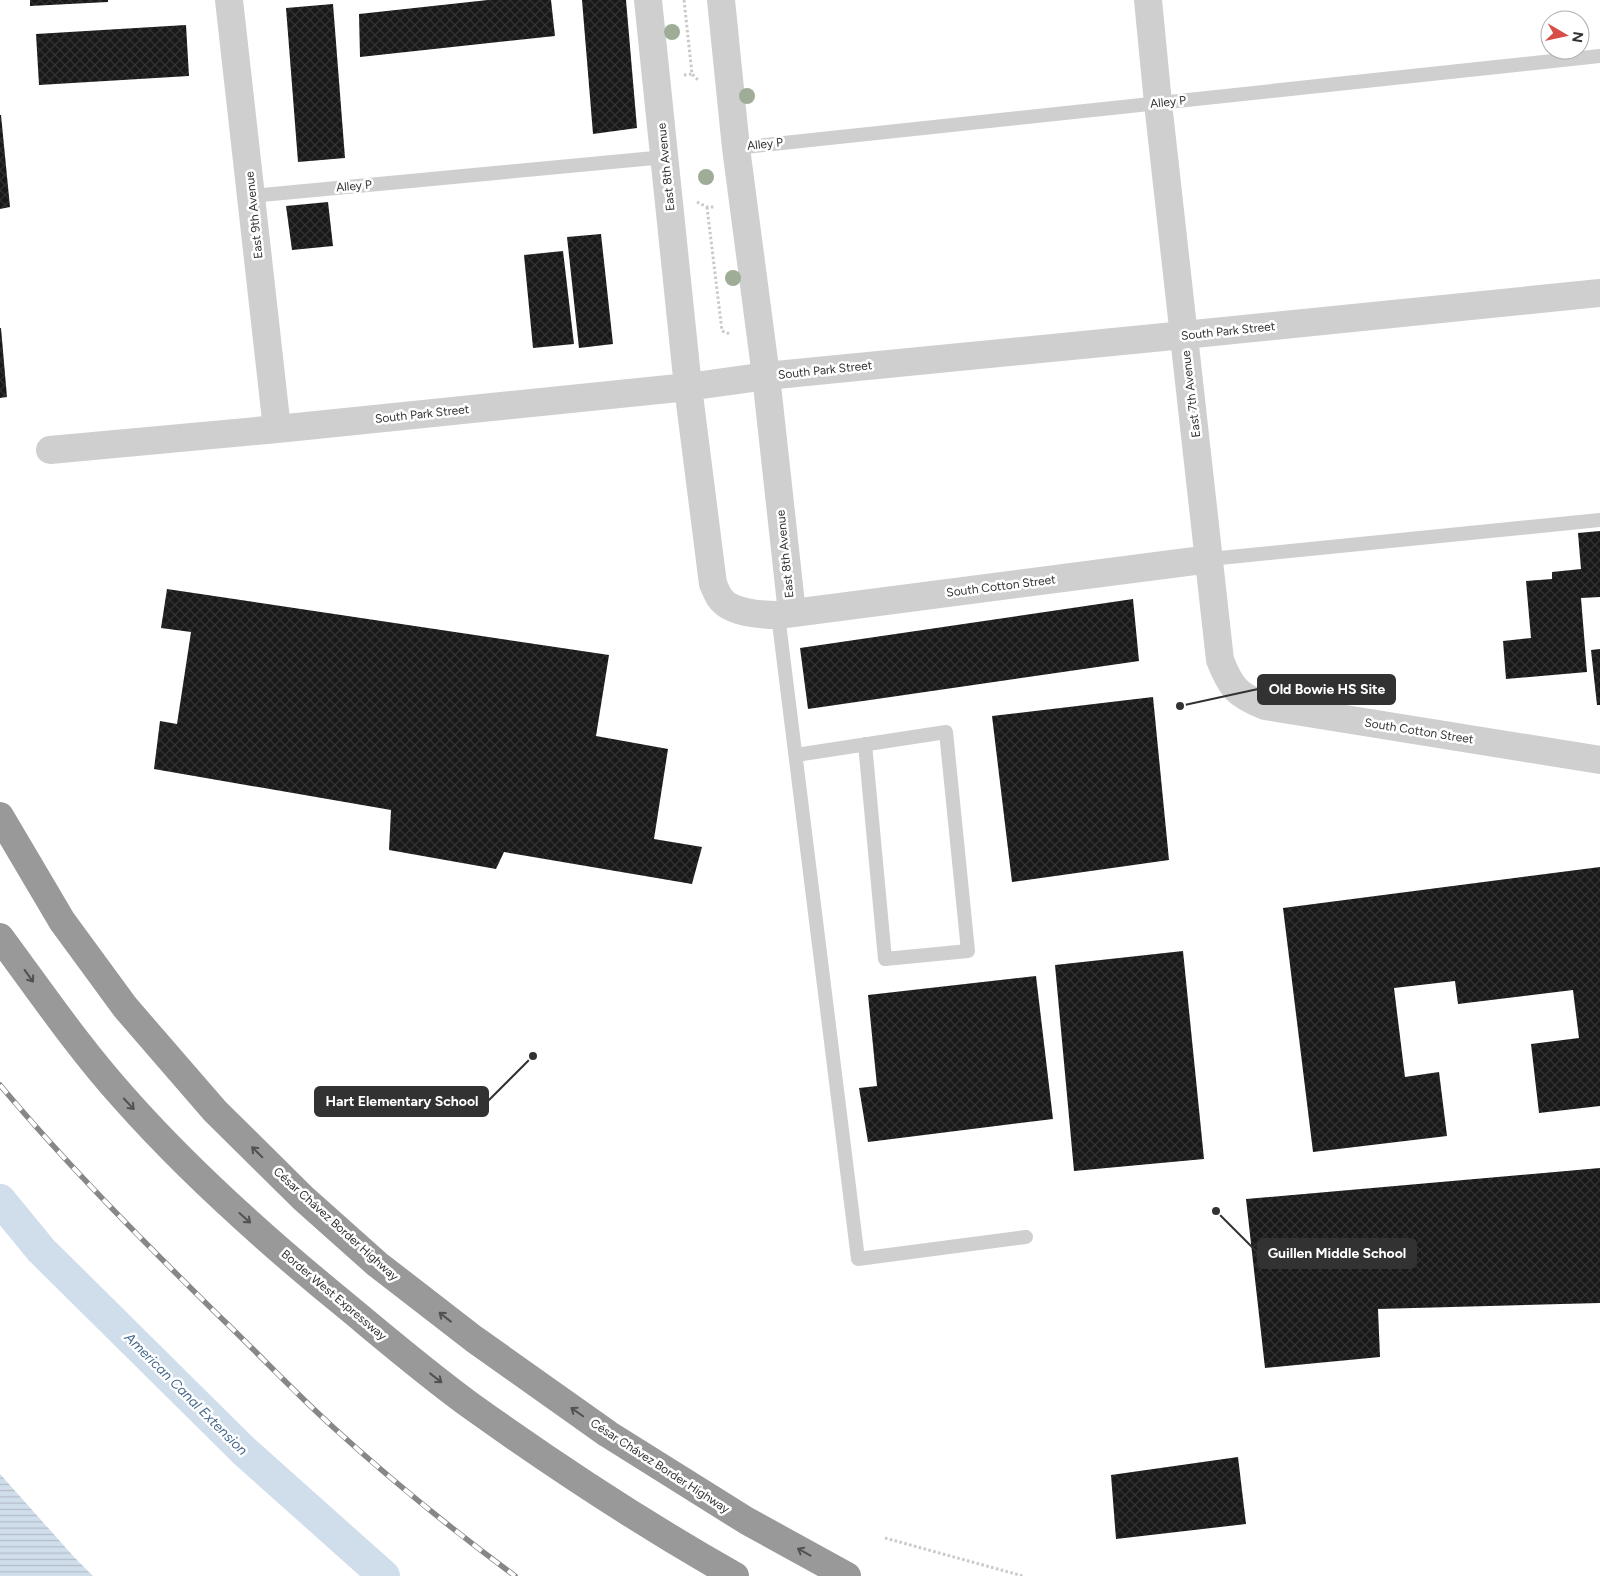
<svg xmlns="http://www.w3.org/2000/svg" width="1600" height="1576" font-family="Figtree,sans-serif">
  <defs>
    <pattern id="water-rules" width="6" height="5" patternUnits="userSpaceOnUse" patternTransform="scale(1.25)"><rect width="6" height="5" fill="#d0ddea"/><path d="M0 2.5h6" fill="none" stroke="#b3bec9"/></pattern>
    <pattern id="building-cross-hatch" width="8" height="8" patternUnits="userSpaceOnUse" patternTransform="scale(1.25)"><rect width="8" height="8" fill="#191919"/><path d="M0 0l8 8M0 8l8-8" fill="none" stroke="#323232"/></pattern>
  </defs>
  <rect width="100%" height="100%" fill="#fff"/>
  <path fill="url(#water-rules)" d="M 0,1474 L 74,1557 L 93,1576 L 0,1576 Z"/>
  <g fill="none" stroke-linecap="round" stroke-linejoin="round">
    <path stroke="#d0ddea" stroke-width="32" d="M 0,1200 L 41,1250 L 244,1451 L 384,1576"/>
  </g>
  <path fill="url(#building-cross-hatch)" d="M 30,0 L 108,0 L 108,2 L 30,6 Z
    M 488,0 L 551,0 L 555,36 L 360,57 L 359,14 Z
    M 582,0 L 626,0 L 637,128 L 593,134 Z
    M 333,4 L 345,158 L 298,162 L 286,8 Z
    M 186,25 L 189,76 L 39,85 L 36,34 Z
    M 0,115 L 1,115 L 10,207 L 0,209 Z
    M 328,202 L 333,246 L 292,250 L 286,206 Z
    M 601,234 L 613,344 L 579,348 L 567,237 Z
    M 563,251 L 574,344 L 533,348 L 524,255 Z
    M 0,328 L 1,328 L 7,397 L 0,398 Z
    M 1600,531 L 1600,597 L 1581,598 L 1587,672 L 1506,679 L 1503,641 L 1531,638 L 1526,581 L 1552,579 L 1552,572 L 1581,569 L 1578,533 Z
    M 167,589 L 609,655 L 596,736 L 668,749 L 654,839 L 702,847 L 692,884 L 504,852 L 496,869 L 389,850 L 391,810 L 154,769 L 160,721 L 177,724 L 191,632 L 161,628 Z
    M 1133,599 L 1139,661 L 808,709 L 800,648 Z
    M 1600,649 L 1600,705 L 1597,705 L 1591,650 Z
    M 1153,697 L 1169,860 L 1012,882 L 992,716 Z
    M 1600,867 L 1600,1106 L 1539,1113 L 1531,1044 L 1579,1038 L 1573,990 L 1458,1004 L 1455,981 L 1394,988 L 1405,1077 L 1439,1072 L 1447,1136 L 1313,1152 L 1283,908 Z
    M 1183,951 L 1204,1159 L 1074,1171 L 1055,965 Z
    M 1036,976 L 1053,1119 L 868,1142 L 859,1088 L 877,1086 L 868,995 Z
    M 1600,1168 L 1600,1303 L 1378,1309 L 1380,1357 L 1265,1368 L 1246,1199 Z
    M 1238,1457 L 1246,1524 L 1116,1539 L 1111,1475 Z"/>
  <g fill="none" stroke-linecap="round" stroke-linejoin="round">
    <path stroke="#c9c9c9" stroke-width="3" stroke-dasharray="2.5 2.5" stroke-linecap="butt" d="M 684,0 L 692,74 L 699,81
      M 684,75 L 692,74
      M 697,202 L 707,207 L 715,207
      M 707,207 L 722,331 L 730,334
      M 885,1538 L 1023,1576"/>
    <path stroke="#cfcfcf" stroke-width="14" d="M 736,148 L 1600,56
      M 252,196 L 665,157
      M 1210,559 L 1600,520
      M 778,615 L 858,1259 L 1026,1237
      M 796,755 L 946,732 L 968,951 L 885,959 L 865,744"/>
    <path stroke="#cfcfcf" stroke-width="28" d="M 229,0 L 277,429
      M 648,0 L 688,387 L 713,584 C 715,588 717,594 720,598 C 730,613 762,615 778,615 L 1210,559
      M 721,0 L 736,148 L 766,376 L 792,613
      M 50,450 L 277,429 L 688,387 L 766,376 L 1184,335"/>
    <path stroke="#cfcfcf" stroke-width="28" d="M 1148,0 L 1158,103 L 1220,660 C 1231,688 1237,695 1265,706 L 1600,760
      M 1184,335 L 1600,293"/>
    <path stroke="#999" stroke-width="28" d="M 0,816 L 62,921 L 125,1007 L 215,1111 L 303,1198 L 377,1264 L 474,1339 L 608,1434 L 747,1521 L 847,1576
      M 0,937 C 40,991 78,1047 123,1097 C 192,1175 270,1244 350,1309 C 391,1343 431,1377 474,1408 C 558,1468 645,1525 735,1576"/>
    <g stroke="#878787" stroke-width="5.5">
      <path id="rail" d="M 0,1085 C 68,1166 143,1241 218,1315 C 257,1352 294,1392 334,1428 C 392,1481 453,1530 515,1576"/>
    </g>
    <use href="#rail" stroke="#fff" stroke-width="4" stroke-dasharray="11" stroke-linecap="butt"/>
  </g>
  <g fill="#9fad97">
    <circle cx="672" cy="32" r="8"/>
    <circle cx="747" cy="96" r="8"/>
    <circle cx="706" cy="177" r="8"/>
    <circle cx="733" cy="278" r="8"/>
  </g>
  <defs><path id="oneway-shaft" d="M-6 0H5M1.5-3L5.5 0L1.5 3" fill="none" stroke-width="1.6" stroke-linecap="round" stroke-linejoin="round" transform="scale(1.25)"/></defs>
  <g stroke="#515151">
    <use href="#oneway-shaft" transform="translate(29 976) rotate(54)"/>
    <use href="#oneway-shaft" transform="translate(129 1104) rotate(47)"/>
    <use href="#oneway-shaft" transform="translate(257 1152) rotate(-135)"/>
    <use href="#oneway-shaft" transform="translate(245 1218) rotate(42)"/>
    <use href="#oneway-shaft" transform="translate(445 1317) rotate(-142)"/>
    <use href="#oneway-shaft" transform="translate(436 1378) rotate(38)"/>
    <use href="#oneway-shaft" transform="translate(577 1412) rotate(-145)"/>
    <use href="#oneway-shaft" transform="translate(804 1552) rotate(-151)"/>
  </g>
  <g text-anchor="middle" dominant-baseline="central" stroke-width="5" stroke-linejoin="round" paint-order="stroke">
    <g font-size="12" fill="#323232" stroke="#fff">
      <text transform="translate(1168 102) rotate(-6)">Alley P</text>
      <text transform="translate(765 144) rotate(-6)">Alley P</text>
      <text transform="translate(666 167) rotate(-96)">East 8th Avenue</text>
      <text transform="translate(354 186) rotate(-5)">Alley P</text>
      <text transform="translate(254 215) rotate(-96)">East 9th Avenue</text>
      <text transform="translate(1228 331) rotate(-6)">South Park Street</text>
      <text transform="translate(825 370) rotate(-6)">South Park Street</text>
      <text transform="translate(1191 394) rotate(-97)">East 7th Avenue</text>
      <text transform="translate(422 414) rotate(-6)">South Park Street</text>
      <text transform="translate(785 554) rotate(-96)">East 8th Avenue</text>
      <text transform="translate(1001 586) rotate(-7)">South Cotton Street</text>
      <text transform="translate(1419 731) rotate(9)">South Cotton Street</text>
      <text transform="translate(336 1224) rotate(42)">César Chávez Border Highway</text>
      <text transform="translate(334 1295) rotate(40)">Border West Expressway</text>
      <text transform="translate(660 1466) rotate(33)">César Chávez Border Highway</text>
    </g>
    <g font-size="14" font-style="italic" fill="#46688d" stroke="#fff">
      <text transform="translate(186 1394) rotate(45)">American Canal Extension</text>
    </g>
  </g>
  <path fill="none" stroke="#323232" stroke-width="2" d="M1180 706L1258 689M533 1056L488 1101M1216 1211L1258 1253"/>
  <g fill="#323232" stroke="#fff" stroke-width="2">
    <circle cx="1180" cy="706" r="5"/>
    <circle cx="533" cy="1056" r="5"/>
    <circle cx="1216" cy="1211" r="5"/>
  </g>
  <g fill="#323232" stroke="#323232" stroke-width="2">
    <rect x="1258" y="675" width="137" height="29" rx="5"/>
    <rect x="315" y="1087" width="173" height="29" rx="5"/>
    <rect x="1258" y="1239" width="158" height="29" rx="5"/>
  </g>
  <g font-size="14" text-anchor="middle" font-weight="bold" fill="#fff">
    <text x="1327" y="694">Old Bowie HS Site</text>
    <text x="402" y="1106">Hart Elementary School</text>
    <text x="1337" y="1258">Guillen Middle School</text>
  </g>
  <g transform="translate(1565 35) rotate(99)"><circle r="24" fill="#ffffff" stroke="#adadad"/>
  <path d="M0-4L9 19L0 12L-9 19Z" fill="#d74e46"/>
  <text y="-8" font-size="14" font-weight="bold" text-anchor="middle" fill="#323232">N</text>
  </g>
</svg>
